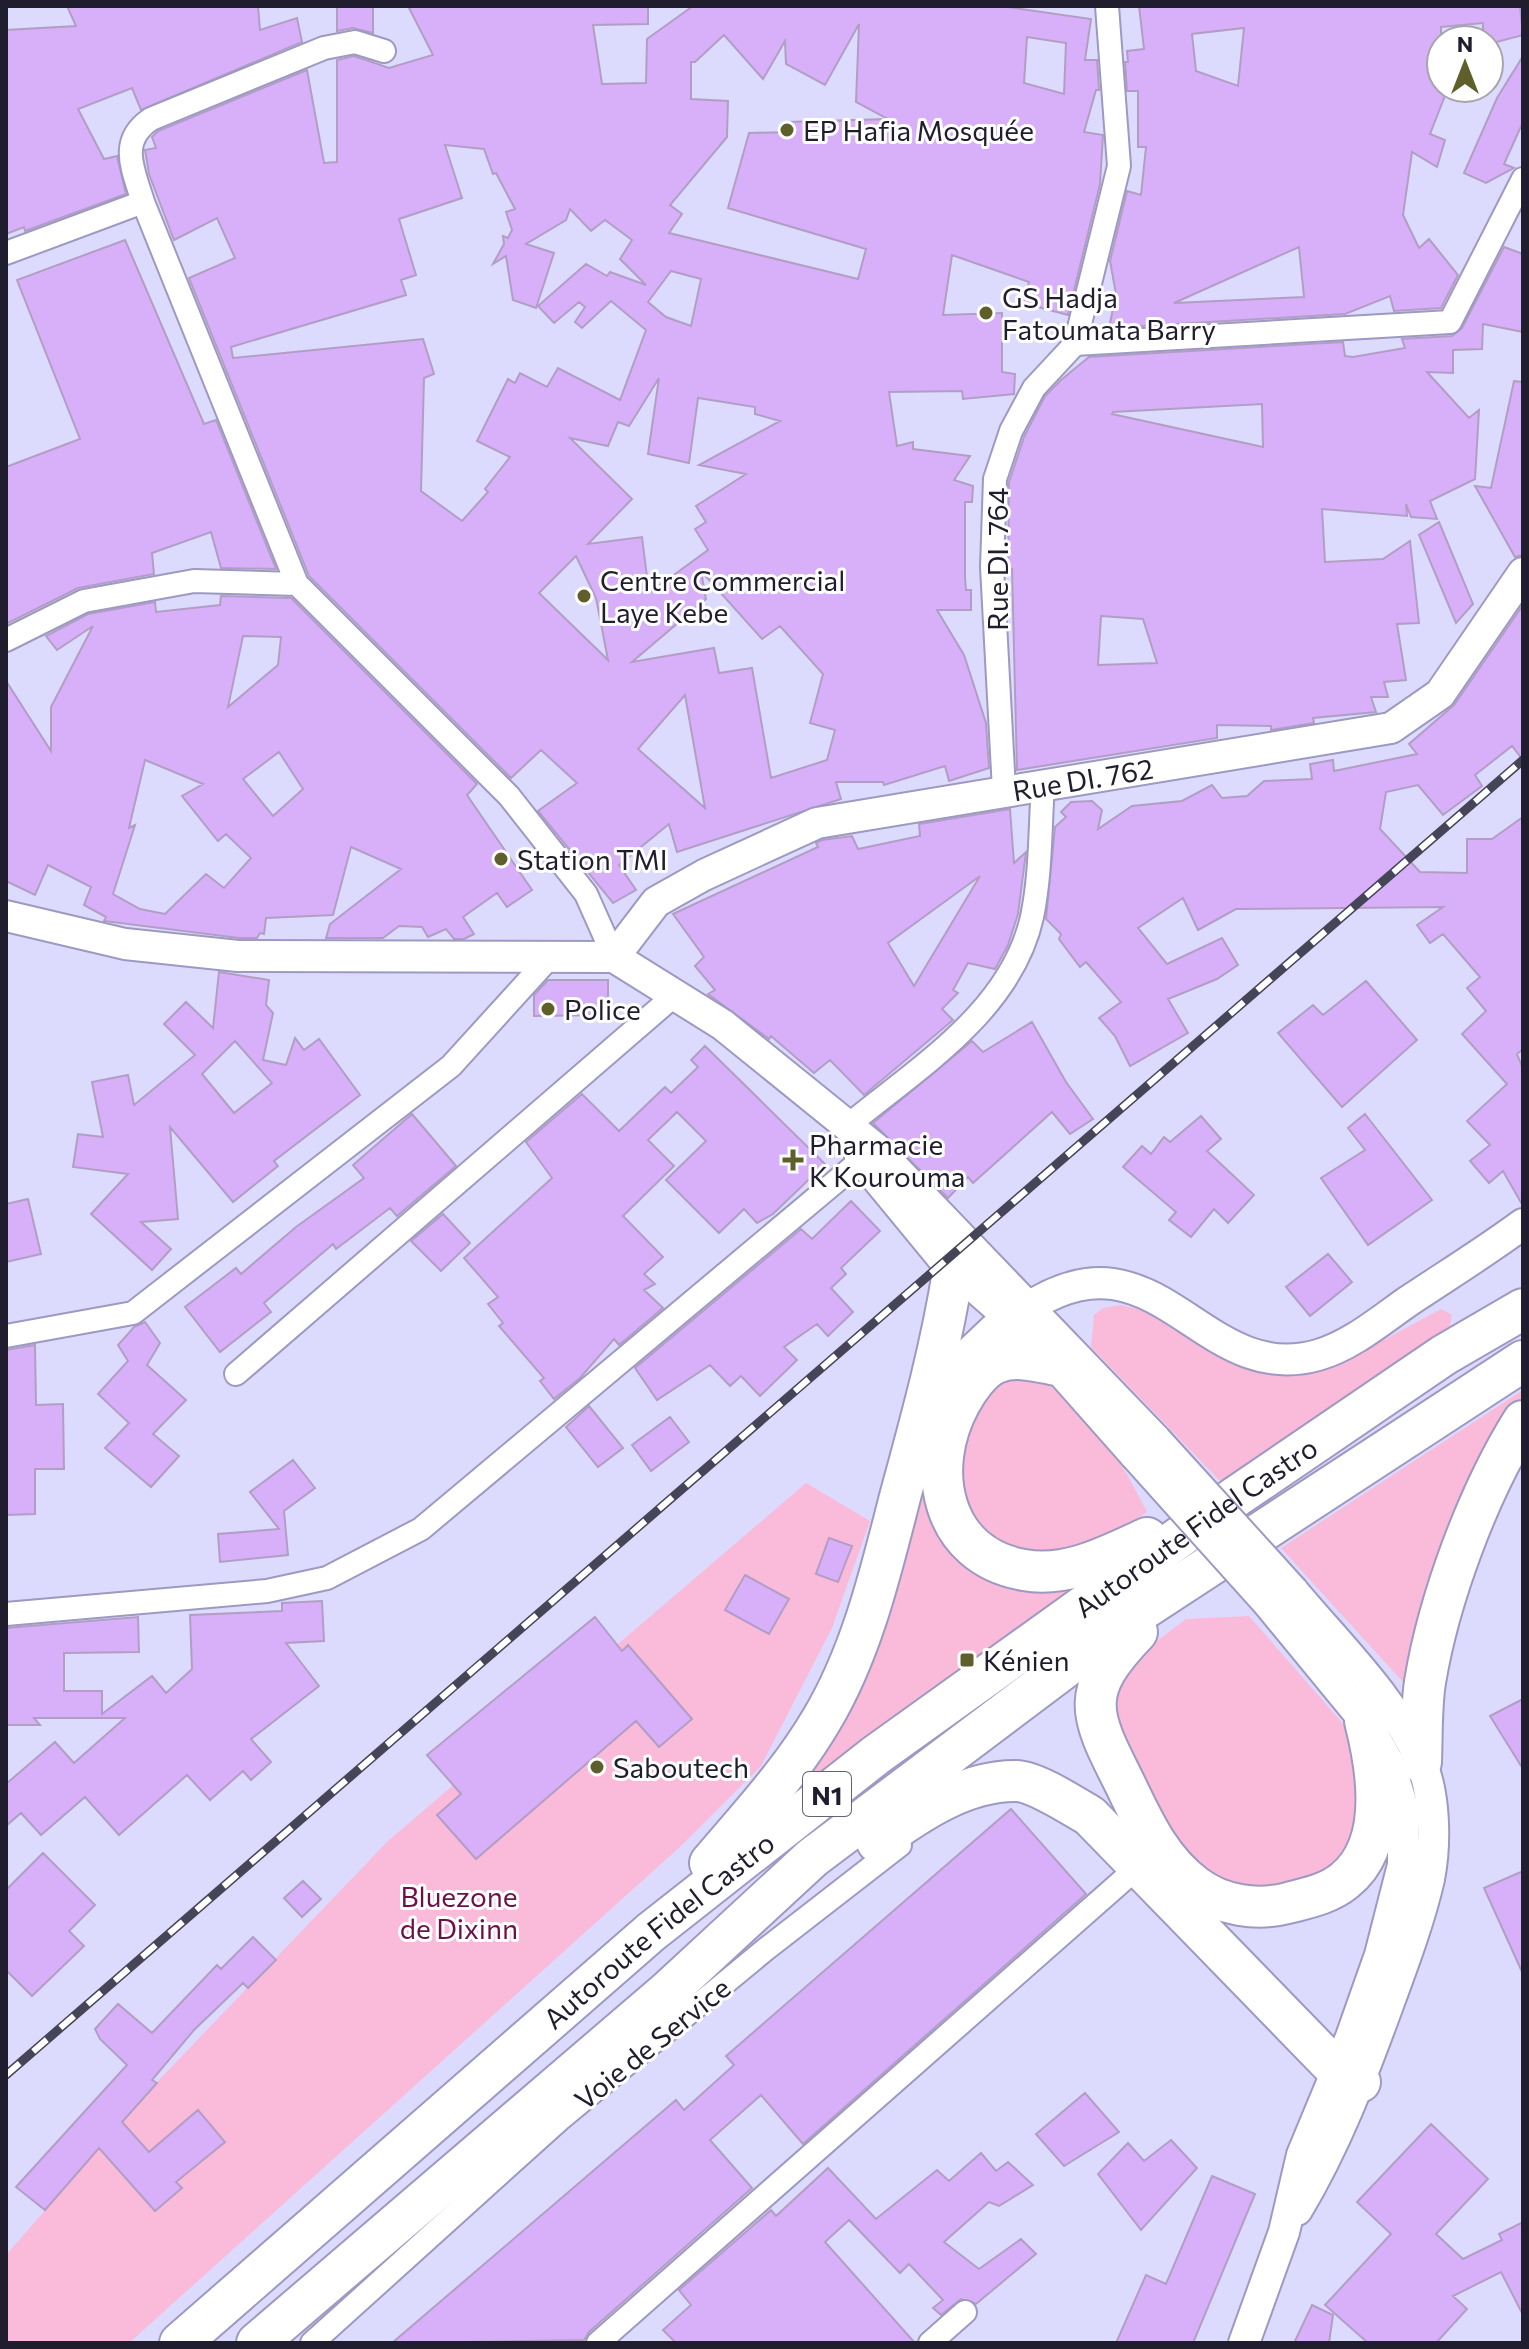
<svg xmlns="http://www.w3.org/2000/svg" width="1529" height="2349" font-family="Commissioner,sans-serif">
  <rect width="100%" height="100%" fill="#dddbfd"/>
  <path fill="#fabad9" d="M 1121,1305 L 1158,1314 L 1210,1353 L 1246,1367 L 1291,1376 L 1330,1369 L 1441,1309 L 1452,1315 L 1448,1336 L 1222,1483 L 1091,1347 L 1094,1315 L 1103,1308 Z
    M 1031,1373 C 1087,1407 1118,1454 1147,1512 L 1104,1541 L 1041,1561 L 973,1529 L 958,1466 L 967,1429 L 984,1395 L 1012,1374 Z
    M 1523,1390 L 1523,1408 L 1413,1693 L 1281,1548 Z
    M 934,1448 L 963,1556 L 1134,1560 L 777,1807 Z
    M 806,1483 L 870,1521 L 832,1628 L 761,1766 L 682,1845 L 129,2343 L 6,2343 L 6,2255 L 159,2080 L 388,1841 Z
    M 1249,1616 L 1365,1749 L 1374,1781 L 1338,1870 L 1244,1893 L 1188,1860 L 1116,1739 L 1115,1690 L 1132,1660 L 1186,1619 Z"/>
  <path fill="#d8b0fa" stroke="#b29ec5" stroke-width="2" fill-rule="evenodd" d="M 67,6 L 258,6 L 260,30 L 297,18 L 302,42 L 141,110 L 132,88 L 78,109 L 104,159 L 117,156 L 126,194 L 25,231 L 24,227 L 6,234 L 6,30 L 76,26 Z
    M 337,6 L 373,6 L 373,33 L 353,28 L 337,31 Z
    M 408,6 L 648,6 L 648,24 L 593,25 L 602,84 L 646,83 L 647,39 L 693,6 L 1001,6 L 1091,19 L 1085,60 L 1097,60 L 1099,90 L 1096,90 L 1084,132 L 1103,135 L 1100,184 L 1068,315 L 1023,303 L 1029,282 L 952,255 L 943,315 L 1002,313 L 1002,372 L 1015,374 L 1014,394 L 963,399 L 962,391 L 889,392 L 897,446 L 913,442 L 913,449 L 970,456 L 954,480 L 973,486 L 972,502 L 965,502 L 965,577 L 966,590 L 971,590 L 971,610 L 937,610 L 964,655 L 986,723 L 989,768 L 949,781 L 945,766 L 884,785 L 883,782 L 836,782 L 841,799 L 677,852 L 669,824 L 619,865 L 636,890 L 613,903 L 538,811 L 577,783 L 541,750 L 511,778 L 309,576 L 189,278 L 235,258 L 217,218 L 174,240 L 149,174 L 145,150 L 156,148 L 152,137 L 158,131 L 307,70 L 324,163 L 337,162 L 337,60 L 354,56 L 389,68 L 433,55 ZM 859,24 L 856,102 L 888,119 L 788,122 L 789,132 L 749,133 L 728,208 L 866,249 L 858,279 L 669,233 L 682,214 L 670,205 L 727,137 L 728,101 L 691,99 L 691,62 L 695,62 L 724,35 L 763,79 L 785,41 L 786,64 L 825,85 ZM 1027,37 L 1066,43 L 1064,94 L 1024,83 ZM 445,145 L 484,149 L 493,174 L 496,173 L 515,209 L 506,212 L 512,230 L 508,238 L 503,236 L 504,244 L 493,264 L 506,256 L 513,300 L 536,308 L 554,253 L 526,244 L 566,220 L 570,209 L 591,231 L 605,220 L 632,240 L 620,259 L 646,285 L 610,272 L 607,276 L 586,264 L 538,306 L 554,323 L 579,302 L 585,307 L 575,322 L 582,328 L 611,301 L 646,330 L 620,400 L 558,368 L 547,387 L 520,373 L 515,383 L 508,379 L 477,441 L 510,457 L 485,489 L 488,492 L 462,521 L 421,491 L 424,378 L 434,374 L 423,339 L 233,358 L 231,347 L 406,295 L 401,280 L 416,275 L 399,219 L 462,198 ZM 671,271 L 701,279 L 691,326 L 666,317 L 648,302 ZM 659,378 L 648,454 L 689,463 L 698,398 L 755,407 L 755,414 L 780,421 L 699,465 L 746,474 L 696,506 L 706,522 L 695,529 L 708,550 L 649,593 L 642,537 L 588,544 L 632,499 L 570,438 L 608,446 L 618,422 L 629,426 ZM 576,556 L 596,598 L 608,660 L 539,593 ZM 701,571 L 762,639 L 780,626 L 823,674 L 810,723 L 835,730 L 827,760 L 771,778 L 752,668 L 719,673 L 714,648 L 632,662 L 706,599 ZM 685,695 L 705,808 L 638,749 Z
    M 1139,6 L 1520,6 L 1523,35 L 1489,44 L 1489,40 L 1483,40 L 1483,23 L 1441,27 L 1441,88 L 1448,88 L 1430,134 L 1445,140 L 1437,167 L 1412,152 L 1403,215 L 1419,248 L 1429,239 L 1458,275 L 1441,308 L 1394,311 L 1390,296 L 1345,314 L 1109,328 L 1116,294 L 1110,261 L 1127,191 L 1141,195 L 1146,147 L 1138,147 L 1138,91 L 1127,91 L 1125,62 L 1128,62 L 1127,51 L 1144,49 ZM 1244,28 L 1238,86 L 1196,71 L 1192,34 ZM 1299,247 L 1304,297 L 1174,303 Z
    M 1523,56 L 1523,122 L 1504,164 L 1514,168 L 1486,183 L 1464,173 L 1497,98 Z
    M 125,240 L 204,424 L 216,420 L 276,569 L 221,568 L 211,532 L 152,553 L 154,574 L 78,588 L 6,624 L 6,467 L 80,439 L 17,280 Z
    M 1504,247 L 1523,254 L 1523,332 L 1483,324 L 1482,349 L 1453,350 L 1453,373 L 1427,372 L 1469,418 L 1479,410 L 1475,479 L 1430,501 L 1437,519 L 1411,517 L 1406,504 L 1407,516 L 1322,509 L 1325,562 L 1383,559 L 1410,541 L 1419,623 L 1397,624 L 1406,680 L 1384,682 L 1388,697 L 1371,697 L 1376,712 L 1313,718 L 1314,723 L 1271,730 L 1271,726 L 1217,725 L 1217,738 L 1017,770 L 1012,569 L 1008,568 L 1009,482 L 1024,437 L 1045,396 L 1061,380 L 1089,357 L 1343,342 L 1345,356 L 1353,357 L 1405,348 L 1402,339 L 1452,336 L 1462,328 ZM 1262,404 L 1263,447 L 1112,414 L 1113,412 ZM 1101,616 L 1143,619 L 1157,663 L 1098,665 Z
    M 1514,381 L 1523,382 L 1523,555 L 1515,557 L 1475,486 L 1491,488 Z
    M 1439,522 L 1473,604 L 1456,623 L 1419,535 Z
    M 221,596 L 291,598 L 477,784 L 467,795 L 532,890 L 507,907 L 497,893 L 463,917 L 474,934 L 464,939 L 454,939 L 446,929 L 428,937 L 422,927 L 399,926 L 383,938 L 326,938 L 330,924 L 401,869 L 351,847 L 333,915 L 266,918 L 264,934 L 260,933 L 257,938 L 239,938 L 104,921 L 106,917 L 84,905 L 91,887 L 48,865 L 35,895 L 6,881 L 6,681 L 51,751 L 51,707 L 93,626 L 57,650 L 46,636 L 88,614 L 155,602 L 156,612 L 220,605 ZM 243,636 L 281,637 L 278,665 L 228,707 ZM 279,752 L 303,789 L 273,816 L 243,779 ZM 145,760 L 203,784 L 182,796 L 218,841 L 226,834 L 251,858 L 224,888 L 206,874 L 165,914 L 140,909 L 113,894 L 135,825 L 129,828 Z
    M 1523,605 L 1523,760 L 1512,746 L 1475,775 L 1482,786 L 1443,815 L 1418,785 L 1386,792 L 1380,829 L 1420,872 L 1467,873 L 1467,839 L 1492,839 L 1523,817 L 1523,1049 L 1517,1054 L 1523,1069 L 1523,1206 L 1503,1171 L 1489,1183 L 1470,1161 L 1490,1145 L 1467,1121 L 1507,1084 L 1462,1034 L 1486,1011 L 1467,988 L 1480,977 L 1443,934 L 1430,943 L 1417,925 L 1443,907 L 1236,909 L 1198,930 L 1183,898 L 1138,928 L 1167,964 L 1222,938 L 1238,965 L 1217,979 L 1168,999 L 1188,1033 L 1130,1066 L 1115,1036 L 1099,1018 L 1121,1002 L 1086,962 L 1080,967 L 1059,939 L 1061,934 L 1046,919 L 1055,827 L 1066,817 L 1061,812 L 1071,802 L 1092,801 L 1102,810 L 1098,829 L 1132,806 L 1182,801 L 1212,785 L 1222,798 L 1247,796 L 1264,781 L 1312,779 L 1310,764 L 1333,760 L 1334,771 L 1417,754 L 1409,744 L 1454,705 Z
    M 1010,809 L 1014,863 L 1026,852 L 1018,914 L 1008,945 L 995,969 L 968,963 L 953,990 L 958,993 L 942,1009 L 953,1020 L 864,1095 L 830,1060 L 814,1073 L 771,1036 L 769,1039 L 708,994 L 715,990 L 695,966 L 704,957 L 673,914 L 818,847 L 816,843 L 822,840 L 852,836 L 858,849 L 920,836 L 919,824 ZM 980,876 L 914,986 L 888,943 Z
    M 219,972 L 269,980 L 266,1005 L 273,1013 L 263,1060 L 286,1065 L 295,1038 L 304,1050 L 319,1039 L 360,1095 L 274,1161 L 278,1166 L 233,1202 L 170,1127 L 178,1219 L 141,1222 L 171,1249 L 152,1270 L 91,1214 L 128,1174 L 73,1167 L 78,1134 L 103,1137 L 92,1082 L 128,1075 L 134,1105 L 195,1055 L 164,1024 L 186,1002 L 213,1028 ZM 235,1041 L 272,1083 L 234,1113 L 202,1074 Z
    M 548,980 L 608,980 L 608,1015 L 534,1016 L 534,995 Z
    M 1366,981 L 1417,1040 L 1342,1107 L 1278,1033 L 1313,1005 L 1323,1015 Z
    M 1032,1022 L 1066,1082 L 1093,1119 L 1070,1134 L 1052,1112 L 973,1183 L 968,1177 L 948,1198 L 873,1123 L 972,1041 L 983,1052 Z
    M 705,1046 L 825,1164 L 773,1214 L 757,1223 L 744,1209 L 719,1233 L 666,1180 L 706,1141 L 677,1112 L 648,1140 L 674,1166 L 623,1216 L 663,1257 L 644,1274 L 655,1284 L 644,1290 L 663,1308 L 619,1345 L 614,1339 L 580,1378 L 554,1399 L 540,1381 L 544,1378 L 499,1326 L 503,1323 L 488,1304 L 498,1297 L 464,1258 L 552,1178 L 526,1142 L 582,1094 L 619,1131 L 665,1087 L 671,1093 L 698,1067 L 691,1060 Z
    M 412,1114 L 456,1166 L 397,1216 L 390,1208 L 336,1249 L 333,1244 L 264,1303 L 271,1312 L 220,1352 L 185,1307 L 236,1268 L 241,1274 L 296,1227 L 364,1178 L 353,1165 Z
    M 1365,1114 L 1432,1200 L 1368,1245 L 1321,1178 L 1365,1150 L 1348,1128 Z
    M 1201,1116 L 1221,1139 L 1207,1151 L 1254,1195 L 1228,1223 L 1214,1209 L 1191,1237 L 1169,1220 L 1176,1212 L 1123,1167 L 1142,1146 L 1151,1154 L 1164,1137 L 1170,1142 Z
    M 28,1199 L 41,1254 L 6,1262 L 6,1204 Z
    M 851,1201 L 880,1231 L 841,1268 L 846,1274 L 831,1288 L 853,1312 L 828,1336 L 817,1324 L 784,1347 L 797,1360 L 760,1396 L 741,1376 L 730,1386 L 710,1365 L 657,1400 L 635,1368 L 801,1229 L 812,1239 Z
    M 443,1214 L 470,1243 L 441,1271 L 411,1241 Z
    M 1328,1254 L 1352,1282 L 1310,1316 L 1286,1287 Z
    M 145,1322 L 160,1343 L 147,1365 L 186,1400 L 153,1434 L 179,1456 L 151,1487 L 105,1448 L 129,1423 L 98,1394 L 128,1361 L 118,1345 L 134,1327 Z
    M 35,1345 L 36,1405 L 63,1404 L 64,1469 L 35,1469 L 35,1514 L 6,1515 L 6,1350 Z
    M 589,1406 L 623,1448 L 598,1467 L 566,1427 Z
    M 670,1417 L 689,1442 L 651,1471 L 632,1445 Z
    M 293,1460 L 315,1488 L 284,1511 L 288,1555 L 220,1562 L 218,1534 L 279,1529 L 250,1492 Z
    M 829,1538 L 852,1546 L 838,1582 L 816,1574 Z
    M 745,1575 L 789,1599 L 769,1634 L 725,1610 Z
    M 322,1601 L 324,1641 L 286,1643 L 319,1686 L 251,1739 L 271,1762 L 251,1780 L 243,1771 L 210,1800 L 187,1775 L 119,1835 L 85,1797 L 41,1835 L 21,1813 L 6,1826 L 6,1784 L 55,1742 L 74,1763 L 125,1718 L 34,1718 L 40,1725 L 6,1725 L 6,1628 L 138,1617 L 139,1652 L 64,1653 L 64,1691 L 102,1691 L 102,1714 L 152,1676 L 166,1693 L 192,1669 L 190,1615 L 282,1611 L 282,1603 Z
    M 595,1617 L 622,1651 L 628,1645 L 692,1719 L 659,1747 L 636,1721 L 476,1859 L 437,1815 L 461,1794 L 427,1755 Z
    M 1523,1699 L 1523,1769 L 1490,1716 Z
    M 1011,1809 L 1086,1894 L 803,2144 L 761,2095 L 710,2140 L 752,2188 L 589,2332 L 584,2340 L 392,2343 L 676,2100 L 684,2110 L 734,2065 L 726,2056 Z
    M 43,1853 L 95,1905 L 69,1931 L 84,1946 L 32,1996 L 6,1970 L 6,1890 Z
    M 1523,1871 L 1523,1974 L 1484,1888 Z
    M 303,1881 L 321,1899 L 302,1917 L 284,1898 Z
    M 253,1937 L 276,1960 L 248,1988 L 243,1983 L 194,2030 L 152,2080 L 157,2083 L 122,2122 L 149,2152 L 198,2110 L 225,2142 L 176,2182 L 182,2188 L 155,2211 L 99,2148 L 45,2210 L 16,2187 L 127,2065 L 100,2039 L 95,2029 L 118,2004 L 152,2033 L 217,1965 L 221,1969 Z
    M 1085,2093 L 1119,2132 L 1064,2166 L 1036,2134 Z
    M 1431,2124 L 1488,2179 L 1436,2234 L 1463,2259 L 1502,2240 L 1499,2234 L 1523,2222 L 1523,2315 L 1501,2272 L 1453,2296 L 1467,2309 L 1436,2343 L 1368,2343 L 1325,2305 L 1391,2234 L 1357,2202 Z
    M 1171,2140 L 1197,2168 L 1141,2230 L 1098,2174 L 1128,2143 L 1144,2161 Z
    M 981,2153 L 996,2171 L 1008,2162 L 1033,2185 L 999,2206 L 989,2202 L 944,2242 L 979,2269 L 1021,2239 L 1036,2254 L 976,2304 L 961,2299 L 941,2315 L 933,2308 L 943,2300 L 909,2264 L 900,2273 L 849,2220 L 825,2242 L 915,2343 L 676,2343 L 663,2330 L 691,2305 L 679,2290 L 771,2210 L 776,2216 L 828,2168 L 876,2219 L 937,2170 L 949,2181 Z
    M 1212,2176 L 1255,2194 L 1193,2343 L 1116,2343 L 1146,2275 L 1166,2284 Z
    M 1312,2305 L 1333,2315 L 1329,2343 L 1294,2343 Z"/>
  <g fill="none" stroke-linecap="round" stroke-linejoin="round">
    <g stroke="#9d99c2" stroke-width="26">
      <path id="street" d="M 143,202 C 133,169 118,141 151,119 L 324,48 L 355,42 L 384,51
        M 6,253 L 143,202 L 297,584 L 509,796 L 586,894 L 614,957
        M 1075,344 L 1119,166 L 1107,6
        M 6,640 L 84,601 L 194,581 L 297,584
        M 1004,790 L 992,567 L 995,479 L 1011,431 L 1034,388 L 1075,344 L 1450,322 L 1523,179
        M 846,1127 C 916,1069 1011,1012 1032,917 C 1041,874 1040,828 1043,784
        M 6,1336 L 133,1313 L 451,1066 L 550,957
        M 236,1374 L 676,994
        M 6,1614 L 267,1591 L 327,1578 L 421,1529 L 871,1152
        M 312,2343 L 559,2120 L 766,1949 L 900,1845
        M 598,2343 L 1138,1867
        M 930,2343 L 965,2312"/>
    </g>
    <g stroke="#9d99c2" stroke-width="34">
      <g id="secondary">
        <path d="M 6,916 L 125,944 L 238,956 L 614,957 L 723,1025 L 875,1148 L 1156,1440"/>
        <path id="s1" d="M 614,957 L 656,902 L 704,875 L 817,823 L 1391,728 L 1440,694 L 1523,573"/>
        <path d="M 860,1158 L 944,1260 L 1028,1334 L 1135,1455"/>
        <path d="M 1012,1319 C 1155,1209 1196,1390 1318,1355 C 1350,1346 1380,1321 1407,1302 C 1446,1276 1485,1252 1523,1224"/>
        <path d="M 1293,1591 C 1337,1644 1392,1696 1420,1759 C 1435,1793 1436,1843 1429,1879 C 1419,1922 1403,1964 1388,2005 C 1362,2076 1336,2145 1297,2210"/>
        <path d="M 1244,2343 L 1284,2232 L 1302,2155 L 1351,2037 L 1380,1955 L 1403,1865 L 1403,1808 L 1390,1765 L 1365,1721 L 1268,1603"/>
      </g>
    </g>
    <g stroke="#9d99c2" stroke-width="44">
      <g id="highway">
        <path d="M 1056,1365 C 1036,1361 1015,1355 996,1363 C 981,1369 967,1390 960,1403 C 924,1469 941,1556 1024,1570 C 1067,1578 1110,1555 1147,1538"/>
        <path d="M 956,1372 L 1011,1320"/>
        <path d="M 1137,1632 C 1079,1692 1089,1713 1124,1782 C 1143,1821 1159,1859 1195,1886 C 1222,1906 1257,1911 1288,1903 C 1307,1898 1328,1894 1344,1881 C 1390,1845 1377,1768 1365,1721"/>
        <path d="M 1421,1762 C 1422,1736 1421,1708 1425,1682 C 1439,1598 1478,1493 1523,1421"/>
        <path d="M 877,1842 C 917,1813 965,1780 1017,1781 C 1036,1782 1073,1806 1090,1816 L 1337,2070 L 1360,2082"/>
        <path d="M 710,1863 C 749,1817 791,1772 822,1719 C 862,1652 881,1571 900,1497 C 921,1420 942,1344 954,1266"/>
        <path id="s2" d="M 180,2343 L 651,1932 L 876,1755 L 1234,1498 L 1444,1355 L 1523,1309"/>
        <path d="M 257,2343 L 668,1991 L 812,1858 L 1139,1612 L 1523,1361"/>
      </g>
    </g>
    <use href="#street" stroke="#fff" stroke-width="22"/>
    <use href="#secondary" stroke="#fff" stroke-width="30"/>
    <use href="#highway" stroke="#fff" stroke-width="40"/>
    <g stroke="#464457" stroke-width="9">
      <path id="rail" d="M 6,2075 L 1523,760"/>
    </g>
    <use href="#rail" stroke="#fff" stroke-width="6" stroke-dasharray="18" stroke-linecap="butt"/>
    <g stroke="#9d99c2" stroke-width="34" stroke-linecap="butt">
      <path id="secondary-bridge" d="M 1156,1440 L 1293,1591
        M 1135,1455 L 1268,1603"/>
    </g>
    <use href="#secondary-bridge" stroke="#fff" stroke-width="30"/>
  </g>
  <g fill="#5f5f2c" stroke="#fff" stroke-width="3">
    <circle cx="787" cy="130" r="8"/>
    <circle cx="986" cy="313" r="8"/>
    <circle cx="584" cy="596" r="8"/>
    <circle cx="501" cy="859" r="8"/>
    <circle cx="548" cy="1009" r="8"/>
    <path d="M789 1148h8v8h8v8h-8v8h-8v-8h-8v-8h8z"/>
    <rect x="959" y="1652" width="16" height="16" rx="4"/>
    <circle cx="597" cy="1767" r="8"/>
  </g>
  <g text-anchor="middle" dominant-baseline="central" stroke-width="6" stroke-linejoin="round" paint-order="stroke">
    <rect fill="#fff" stroke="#63626d" stroke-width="2" x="803" y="1772" width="48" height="44" rx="6"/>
    <g font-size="26" font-weight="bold" fill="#201e2e">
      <text x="827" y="1794">N1</text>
    </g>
    <g font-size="28" fill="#201e2e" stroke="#fff" text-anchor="start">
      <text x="803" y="130">EP Hafia Mosquée</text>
      <text x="1002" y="297">GS Hadja<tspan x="1002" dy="32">Fatoumata Barry</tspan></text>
      <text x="600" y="580">Centre Commercial<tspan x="600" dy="32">Laye Kebe</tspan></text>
      <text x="517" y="859">Station TMI</text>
      <text x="564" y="1009">Police</text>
      <text x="809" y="1144">Pharmacie<tspan x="809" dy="32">K Kourouma</tspan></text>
      <text x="983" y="1660">Kénien</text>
      <text x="613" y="1767">Saboutech</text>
    </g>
    <g font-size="28" fill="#201e2e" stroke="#fff">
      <text transform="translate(997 559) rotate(-90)">Rue DI. 764</text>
      <text stroke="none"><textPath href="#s1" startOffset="518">Rue DI. 762</textPath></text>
      <text stroke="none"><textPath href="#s2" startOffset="1304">Autoroute Fidel Castro</textPath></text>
      <text stroke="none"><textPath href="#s2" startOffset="632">Autoroute Fidel Castro</textPath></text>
      <text transform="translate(652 2043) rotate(-39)">Voie de Service</text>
    </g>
    <g font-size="28" fill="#6b1148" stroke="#fff">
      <text x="459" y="1896">Bluezone<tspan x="459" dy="32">de Dixinn</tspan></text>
    </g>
  </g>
  <rect width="1529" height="2349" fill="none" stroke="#201e2e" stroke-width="16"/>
  <g transform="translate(1465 64)"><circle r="38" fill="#ffffff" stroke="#a6a5ab" stroke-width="2"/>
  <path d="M0-6L14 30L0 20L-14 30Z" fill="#5f5f2c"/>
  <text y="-12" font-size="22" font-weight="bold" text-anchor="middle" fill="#201e2e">N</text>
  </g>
</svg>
